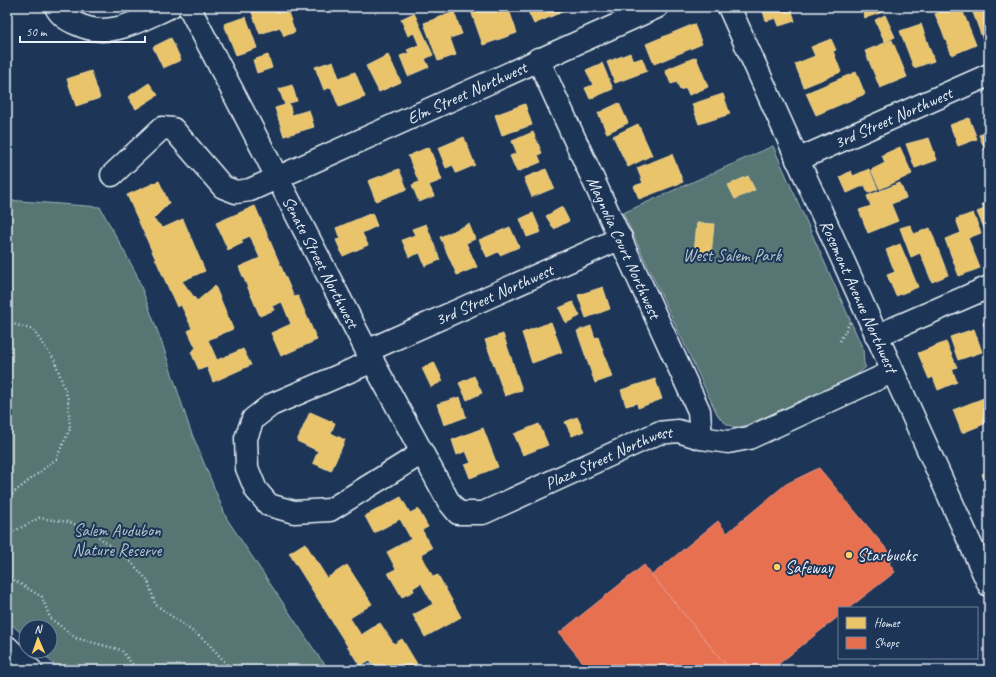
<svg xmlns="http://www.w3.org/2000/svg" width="996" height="677" font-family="Caveat,sans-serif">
  <rect width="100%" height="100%" fill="#1d3557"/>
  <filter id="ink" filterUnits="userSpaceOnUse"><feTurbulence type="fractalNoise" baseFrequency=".025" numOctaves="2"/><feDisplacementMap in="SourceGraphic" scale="8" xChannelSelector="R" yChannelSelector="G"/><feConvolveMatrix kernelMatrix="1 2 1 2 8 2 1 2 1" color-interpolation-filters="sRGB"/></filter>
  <g filter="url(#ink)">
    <path fill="#567573" stroke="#9fb3b6" d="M 773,146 L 863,349 L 864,364 L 866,367 L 852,379 L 747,425 C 733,430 725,425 717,414 L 623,213 Z
      M 7,200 L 100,207 L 136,273 L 163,346 L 190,429 L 227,519 L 319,657 L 330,670 L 60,670 L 40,651 L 50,651 L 50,627 L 26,627 L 26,638 L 7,620 Z"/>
    <path fill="#e9c46a" stroke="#e9d295" d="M 260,7 L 286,7 L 295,32 L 284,36 L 280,27 L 260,34 L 251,10 Z
      M 483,7 L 508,7 L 517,33 L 483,45 L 471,11 Z
      M 526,7 L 562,7 L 564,11 L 534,24 Z
      M 765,7 L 794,7 L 791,8 L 795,21 L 779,26 L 776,18 L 766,21 L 762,8 Z
      M 861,7 L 881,7 L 883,12 L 865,18 Z
      M 952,7 L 961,7 L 976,45 L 952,55 L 935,14 Z
      M 971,7 L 989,7 L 989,38 L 983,40 Z
      M 454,12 L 462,34 L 450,38 L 456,55 L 438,61 L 424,23 Z
      M 414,13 L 433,55 L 425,59 L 429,67 L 408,76 L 400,56 L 409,53 L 407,50 L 419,45 L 414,33 L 408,36 L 401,19 Z
      M 885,15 L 895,37 L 885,42 L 875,20 Z
      M 246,17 L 257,48 L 236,55 L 224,24 Z
      M 694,24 L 702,44 L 654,64 L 646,44 Z
      M 921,24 L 934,61 L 914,68 L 900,31 Z
      M 171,38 L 181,60 L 163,68 L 153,47 Z
      M 831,39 L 836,50 L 833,51 L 841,72 L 804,87 L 795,64 L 815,56 L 811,47 Z
      M 892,40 L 907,77 L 880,88 L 865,51 Z
      M 630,53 L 633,61 L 642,58 L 647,71 L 615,83 L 607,62 Z
      M 268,55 L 272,68 L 257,73 L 253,60 Z
      M 388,55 L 401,82 L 379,92 L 366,66 Z
      M 696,57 L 708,87 L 689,95 L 686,88 L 680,90 L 677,82 L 671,84 L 665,70 Z
      M 333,61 L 339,78 L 355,72 L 365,97 L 339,107 L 331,87 L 324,90 L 315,67 Z
      M 602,63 L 613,89 L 590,99 L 585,88 L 593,85 L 586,70 Z
      M 91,71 L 100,98 L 76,106 L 67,79 Z
      M 856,72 L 865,94 L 816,115 L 806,93 Z
      M 149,83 L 158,95 L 136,109 L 128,97 Z
      M 292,85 L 297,101 L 289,103 L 292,115 L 309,110 L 314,127 L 284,136 L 275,108 L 285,105 L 279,89 Z
      M 723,94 L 730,114 L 699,124 L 692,104 Z
      M 619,103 L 628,123 L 607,133 L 598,113 Z
      M 525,104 L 532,125 L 502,135 L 495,115 Z
      M 969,118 L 977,139 L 958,146 L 950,125 Z
      M 638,124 L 652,155 L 628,167 L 613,136 Z
      M 533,132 L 542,153 L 538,155 L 541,162 L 517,172 L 510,156 L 517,153 L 512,141 Z
      M 989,132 L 989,159 L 979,135 Z
      M 464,137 L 475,165 L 456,173 L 453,165 L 446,168 L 438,148 Z
      M 929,138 L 937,160 L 915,168 L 906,144 Z
      M 429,147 L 442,180 L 429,185 L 434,196 L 419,202 L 412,185 L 419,182 L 408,156 Z
      M 900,147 L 912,174 L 880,189 L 871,170 L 885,163 L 882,155 Z
      M 672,154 L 683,182 L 639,199 L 634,186 L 643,183 L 637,168 Z
      M 399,169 L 407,189 L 376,201 L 368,181 Z
      M 546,169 L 554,188 L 532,197 L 524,178 Z
      M 869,169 L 878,189 L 868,193 L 865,185 L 847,193 L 840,177 L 851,171 L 853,176 Z
      M 748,176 L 755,190 L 735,199 L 728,185 Z
      M 159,181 L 169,203 L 153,219 L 163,228 L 183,219 L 205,271 L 182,281 L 197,301 L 215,286 L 233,329 L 208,340 L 217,360 L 243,349 L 251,365 L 213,382 L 207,367 L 199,370 L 191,352 L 196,348 L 188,331 L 192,328 L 181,305 L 177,307 L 127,195 Z
      M 900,183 L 906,198 L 891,204 L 898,221 L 868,233 L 859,210 L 871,206 L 867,196 Z
      M 989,201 L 989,239 L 977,212 L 984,209 L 982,204 Z
      M 255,206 L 294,297 L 298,296 L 317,340 L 281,356 L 271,333 L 291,324 L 282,302 L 272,306 L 274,310 L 260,316 L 239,267 L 260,258 L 250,236 L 241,240 L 243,243 L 228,250 L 216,223 Z
      M 562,207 L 569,221 L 554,229 L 546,216 Z
      M 372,213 L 377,226 L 362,233 L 368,245 L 343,256 L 336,240 L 340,239 L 336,228 Z
      M 533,213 L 541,232 L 527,237 L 520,219 Z
      M 973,213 L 981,233 L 968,238 L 980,268 L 959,276 L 945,239 L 961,233 L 956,219 Z
      M 697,223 L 714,224 L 711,255 L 694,253 Z
      M 426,224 L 440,260 L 425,266 L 420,253 L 409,257 L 402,240 L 415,235 L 412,229 Z
      M 469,224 L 475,239 L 466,243 L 477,267 L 457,275 L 440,237 Z
      M 910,225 L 914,234 L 930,228 L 948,275 L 932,282 L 920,253 L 911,257 L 900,228 Z
      M 510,227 L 519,247 L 500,255 L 498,252 L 487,257 L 479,240 Z
      M 900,244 L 918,287 L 896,296 L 887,275 L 895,272 L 886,250 Z
      M 603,287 L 610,309 L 586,318 L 578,295 Z
      M 573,302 L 580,316 L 566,323 L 559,308 Z
      M 989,321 L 989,338 L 983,323 Z
      M 551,322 L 562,352 L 532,363 L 522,333 Z
      M 591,326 L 595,338 L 598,337 L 612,377 L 595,383 L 577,331 Z
      M 974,329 L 982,352 L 958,360 L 950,337 Z
      M 503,334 L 522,390 L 505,396 L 485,340 Z
      M 946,342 L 957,367 L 952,369 L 957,382 L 938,390 L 933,377 L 929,379 L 918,353 Z
      M 434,362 L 443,381 L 431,387 L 422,368 Z
      M 474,376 L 482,393 L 467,400 L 459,383 Z
      M 655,379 L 662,399 L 638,408 L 637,403 L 626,406 L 621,390 Z
      M 989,396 L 989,422 L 962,433 L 953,410 Z
      M 460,397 L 466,417 L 444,425 L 437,404 Z
      M 310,412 L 335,423 L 331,433 L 345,440 L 331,471 L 313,463 L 318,451 L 297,441 Z
      M 577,417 L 584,431 L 572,436 L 565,422 Z
      M 539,424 L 548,445 L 523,455 L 514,434 Z
      M 483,428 L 498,467 L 470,478 L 465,465 L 471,463 L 466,451 L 457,455 L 452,440 Z
      M 989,471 L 989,492 L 982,474 Z
      M 401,497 L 410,513 L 418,509 L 428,527 L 422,530 L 432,548 L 421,554 L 433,577 L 438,575 L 461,617 L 425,637 L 413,615 L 433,604 L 421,583 L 413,588 L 414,591 L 402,597 L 388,573 L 396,569 L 387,552 L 411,539 L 400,519 L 374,533 L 365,516 Z
      M 305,543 L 327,578 L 347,565 L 372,604 L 350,618 L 361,635 L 380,623 L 394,644 L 402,639 L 417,664 L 407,670 L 376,670 L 370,660 L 360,666 L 289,553 Z"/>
    <path fill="#e76f51" stroke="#e79683" d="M 819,468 L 894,558 L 889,563 L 895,572 L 849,608 L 839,608 L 839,616 L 771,670 L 730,670 L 652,575 L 718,521 L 727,533 L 786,484 Z
      M 644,565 L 652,575 L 730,670 L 589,670 L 559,633 Z"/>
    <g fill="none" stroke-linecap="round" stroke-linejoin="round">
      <g stroke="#e8f1f8" stroke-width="25">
        <g id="minor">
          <path d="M 56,7 C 60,15 69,21 77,24 C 109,40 140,20 170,7"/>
          <path id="s1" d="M 189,7 L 367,351 L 449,502 L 458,513 L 483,513 L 658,433 L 678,431 L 701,438 L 728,442 L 749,438 L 892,372"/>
          <path id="s2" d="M 729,7 L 989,585"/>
          <path id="s3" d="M 538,59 L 699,411 L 701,438"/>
          <path id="s4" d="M 797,160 L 989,75"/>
          <path id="s5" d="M 112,175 L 162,128 L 173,129 L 223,187 L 236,192 L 250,190 L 657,7"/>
          <path d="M 876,336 L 989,287"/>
          <path id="s6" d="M 367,351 L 621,238"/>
          <path d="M 373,361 L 271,405 L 253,419 L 246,438 L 247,468 L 256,490 L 269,505 L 294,512 L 330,510 L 422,453"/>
        </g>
      </g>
      <g stroke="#e8f1f8" stroke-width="25">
        <path id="major" d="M 7,647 L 31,670"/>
      </g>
      <path stroke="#e8f1f8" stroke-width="2.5" stroke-dasharray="1 3" stroke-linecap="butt" d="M 7,322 L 33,330 L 55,361 L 68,399 L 70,429 L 56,459 L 7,498
        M 840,341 L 850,322
        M 7,535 L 39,518 L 69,522 L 91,531 L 132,563 L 148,581 L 155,604 L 207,642 L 232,670
        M 7,576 L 42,597 L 50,618 L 76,638 L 121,650 L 137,670"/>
      <use href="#minor" stroke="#1d3557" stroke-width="22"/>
      <use href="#major" stroke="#1d3557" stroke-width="22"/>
    </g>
  </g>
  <g fill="#ffd166" stroke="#1d3557" stroke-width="1.5">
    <circle cx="849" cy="555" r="4"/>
    <circle cx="777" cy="567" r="4"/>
  </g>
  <g text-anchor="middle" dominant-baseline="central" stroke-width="4" stroke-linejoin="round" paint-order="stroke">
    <g font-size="17" fill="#e8f1f8" stroke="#1d3557">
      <text stroke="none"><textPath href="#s5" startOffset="422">Elm Street Northwest</textPath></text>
      <text stroke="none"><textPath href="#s4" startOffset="105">3rd Street Northwest</textPath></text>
      <text stroke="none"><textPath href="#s3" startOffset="207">Magnolia Court Northwest</textPath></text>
      <text stroke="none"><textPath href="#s1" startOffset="287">Senate Street Northwest</textPath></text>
      <text stroke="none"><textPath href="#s6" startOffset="139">3rd Street Northwest</textPath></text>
      <text stroke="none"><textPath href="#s2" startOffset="317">Rosemont Avenue Northwest</textPath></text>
      <text stroke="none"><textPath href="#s1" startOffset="736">Plaza Street Northwest</textPath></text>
    </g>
    <g font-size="17" fill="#b5c6c9" stroke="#1d3557">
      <text x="732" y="255">West Salem Park</text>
      <text x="117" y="530">Salem Audubon<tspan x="117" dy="20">Nature Reserve</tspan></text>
    </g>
    <g font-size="17" fill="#e8f1f8" stroke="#1d3557" text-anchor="start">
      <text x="857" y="555">Starbucks</text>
      <text x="785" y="567">Safeway</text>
    </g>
  </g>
  <rect width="996" height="677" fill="none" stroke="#1d3557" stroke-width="24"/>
  <rect x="12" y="12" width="972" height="653" fill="none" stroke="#e8f1f8" stroke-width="1.5" filter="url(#ink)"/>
  <rect x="838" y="607" width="140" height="52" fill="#1d3557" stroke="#6e8097"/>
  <rect x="846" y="617" width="20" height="12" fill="#e9c46a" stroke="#6e8097"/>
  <text x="874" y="627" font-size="12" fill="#e8f1f8">Homes</text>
  <rect x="846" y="637" width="20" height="12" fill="#e76f51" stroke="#6e8097"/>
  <text x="874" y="647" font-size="12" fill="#e8f1f8">Shops</text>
  <g transform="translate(38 639) rotate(358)"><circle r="19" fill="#1d3557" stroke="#6e8097"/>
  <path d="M0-3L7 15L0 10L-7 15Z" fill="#ffd166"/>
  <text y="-6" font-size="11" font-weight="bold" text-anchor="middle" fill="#e8f1f8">N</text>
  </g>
  <path d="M20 36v6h125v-6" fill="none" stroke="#e8f1f8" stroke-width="2"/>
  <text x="26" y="36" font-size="12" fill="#e8f1f8" stroke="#1d3557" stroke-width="3" paint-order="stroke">50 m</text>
</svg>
